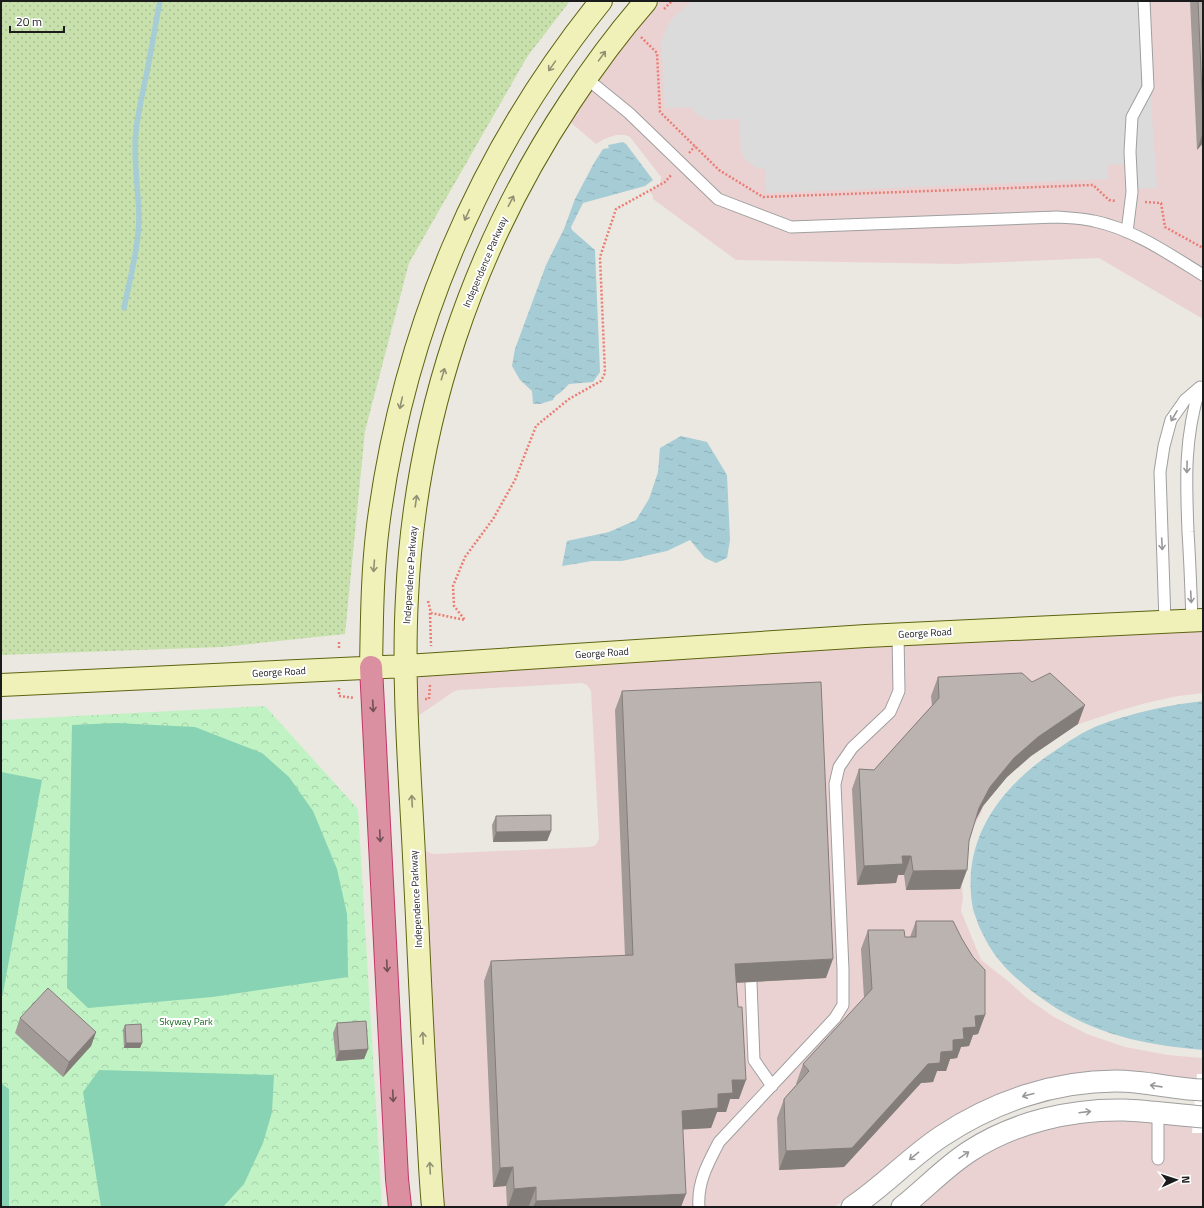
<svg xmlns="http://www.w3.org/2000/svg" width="1204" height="1208" font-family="'Titillium Web',sans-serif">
  <defs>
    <pattern id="grass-dots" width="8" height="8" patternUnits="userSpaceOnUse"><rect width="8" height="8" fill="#c8e1ac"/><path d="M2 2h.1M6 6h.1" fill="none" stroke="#abc093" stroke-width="1.8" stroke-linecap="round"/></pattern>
    <pattern id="park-crowns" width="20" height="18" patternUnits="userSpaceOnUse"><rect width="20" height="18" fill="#c1f2c4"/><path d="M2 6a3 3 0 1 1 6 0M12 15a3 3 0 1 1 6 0" fill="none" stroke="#a5cfa8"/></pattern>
    <pattern id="water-ripples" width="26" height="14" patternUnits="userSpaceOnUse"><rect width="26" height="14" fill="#a6ccd5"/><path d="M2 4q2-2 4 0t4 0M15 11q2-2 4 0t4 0" fill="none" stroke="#8eafb6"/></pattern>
  </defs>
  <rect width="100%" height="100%" fill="#ebe8e1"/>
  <path fill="#ebd2d2" d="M 660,1 L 1203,1 L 1203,319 L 1099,258 L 955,264 L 736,260 L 653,199 L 653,196 L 650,192 L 660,184 L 661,177 L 630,137 L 625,135 L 616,135 L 604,139 L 596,144 L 569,121 L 595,83 L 647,15 Z
    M 1203,630 L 1203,693 L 1178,696 L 1146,703 L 1118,711 L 1043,736 L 991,785 L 981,813 L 970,834 L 963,858 L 962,886 L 963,899 L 961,911 L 981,960 L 1008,981 L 1028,999 L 1054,1017 L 1087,1034 L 1125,1047 L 1168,1055 L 1203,1058 L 1203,1080 L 1054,1079 L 876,1177 L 851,1196 L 834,1207 L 443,1207 L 434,1054 L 424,849 L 428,852 L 433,854 L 590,847 L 596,845 L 599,838 L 591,691 L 587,685 L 582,683 L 458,690 L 453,692 L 418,716 L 417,674 L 867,646 Z
    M 1094,1120 L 1123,1120 L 1203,1126 L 1203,1207 L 918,1207 L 943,1183 L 978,1158 L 995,1148 L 1049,1127 Z"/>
  <path fill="url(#grass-dots)" d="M 1,1 L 570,1 L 527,57 L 409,263 L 365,431 L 345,634 L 222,647 L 1,655 Z"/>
  <path fill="url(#park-crowns)" d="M 265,706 L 358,809 L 382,1207 L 1,1207 L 1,720 Z"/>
  <path fill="#87d3b3" d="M 116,723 L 195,727 L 262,753 L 289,777 L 313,811 L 337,869 L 347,914 L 348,977 L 212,997 L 88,1008 L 67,988 L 72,725 Z
    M 1,772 L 42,780 L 3,993 L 1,994 Z
    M 99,1070 L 274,1075 L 272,1112 L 263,1143 L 244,1184 L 223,1207 L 101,1207 L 83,1092 Z
    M 1,1083 L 9,1089 L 9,1207 L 1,1207 Z"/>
  <path fill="#dbdbdb" d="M 692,1 L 1144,1 L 1157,188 L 1132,189 L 1130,164 L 1108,165 L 1108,179 L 766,193 L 765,169 L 757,168 L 751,164 L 745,159 L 741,152 L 739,119 L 709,120 L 699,116 L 690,107 L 665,108 L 661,41 L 670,21 Z"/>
  <path fill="url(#water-ripples)" d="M 623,142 L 626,144 L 653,180 L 645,186 L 583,203 L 571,227 L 572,230 L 595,250 L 600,372 L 593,382 L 569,384 L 561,392 L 555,396 L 553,400 L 540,404 L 533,404 L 532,391 L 520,380 L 512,366 L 515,349 L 546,265 L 564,229 L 575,199 L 594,163 L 603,149 L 609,148 L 608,145 Z
    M 681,436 L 707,442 L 727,475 L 730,540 L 727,558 L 716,563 L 705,558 L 690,540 L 667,551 L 622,561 L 592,561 L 562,566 L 567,541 L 609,532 L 636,520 L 649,499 L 658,472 L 660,448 Z
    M 1203,701 L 1203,1050 C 1126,1043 1073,1029 1014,976 C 996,959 988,946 978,924 C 977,919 974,914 973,909 C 960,839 1001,786 1056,750 C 1069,741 1083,732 1097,726 C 1131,713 1167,705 1203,701 Z"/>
  <path fill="#fff" d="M 1197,1074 L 1203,1074 L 1203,1133 L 1192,1133 Z"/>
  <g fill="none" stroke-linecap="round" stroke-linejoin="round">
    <path stroke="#a6ccd5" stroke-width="5.5" d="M 124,308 C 130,278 139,246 139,215 C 138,186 133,158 136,130 C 139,106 145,84 149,61 C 153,41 156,21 160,1"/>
    <g stroke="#9f9f9f" stroke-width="13">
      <path id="lane" d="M 586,78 L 629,113 L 718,199 L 791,227 L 1057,217 C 1069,218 1081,218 1094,221 C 1133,229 1169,254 1203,275
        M 1127,232 L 1132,192 L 1130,152 L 1132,117 L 1148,87 L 1144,1
        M 1192,621 C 1191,591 1190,562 1188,532 C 1186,480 1184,438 1200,387
        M 1165,622 L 1160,472 L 1164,446 L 1171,420 L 1185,400 L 1199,388
        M 754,969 L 751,982 L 754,1060 L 772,1086
        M 1158,1112 L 1158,1159
        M 699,1207 C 697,1183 708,1163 719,1142 L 835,1018 L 843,1005 L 843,970 L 835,784 L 839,767 L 852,748 L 890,712 L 899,691 L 898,635"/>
    </g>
    <g stroke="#9f9f9f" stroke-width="23">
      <path id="street" d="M 852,1207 C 884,1186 910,1157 942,1136 C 993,1102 1054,1081 1116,1081 C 1145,1081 1174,1089 1203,1090
        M 902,1207 C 925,1189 945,1167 970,1151 C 1015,1122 1071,1109 1124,1110 C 1150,1111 1177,1115 1203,1117"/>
    </g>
    <g stroke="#5d6410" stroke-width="24">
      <path id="secondary" d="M 371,667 C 372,620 372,573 378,526 C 403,333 478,153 601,1
        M 1,685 L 406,666 L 866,636 L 1203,620
        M 433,1207 C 430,1175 429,1144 427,1112 C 422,1034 419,955 415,877 C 411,784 402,690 407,597 C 415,420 472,250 570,102 C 593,67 618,33 646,1"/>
    </g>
    <g stroke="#c2366a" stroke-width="24">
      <path id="highway" d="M 371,667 L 397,1179 L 400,1207"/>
    </g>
    <path stroke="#ea7d74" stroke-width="2.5" stroke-dasharray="2 2" stroke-linecap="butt" d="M 664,9 L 672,1
      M 641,37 L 657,53 L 660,112 L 719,170 L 763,197 L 1093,185 L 1109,200 L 1116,201
      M 689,153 L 695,146
      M 1145,202 L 1161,203 L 1165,227 L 1203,248
      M 428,601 L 431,613 L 465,620 L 454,606 L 453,586 L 465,557 L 493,519 L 515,480 L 536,426 L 569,399 L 601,381 L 605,373 L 600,257 L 616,209 L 665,182 L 672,174
      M 430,613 L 431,646
      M 339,642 L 339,649
      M 339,688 L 339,696 L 354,698
      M 425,699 L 429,699 L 430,685"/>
    <use href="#lane" stroke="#fff" stroke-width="11"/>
    <use href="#street" stroke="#fff" stroke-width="21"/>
    <use href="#secondary" stroke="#f0f1b9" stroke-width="22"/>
    <use href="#highway" stroke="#db90a1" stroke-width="22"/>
  </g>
  <path fill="#a19a96" d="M 1190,1 L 1203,1 L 1203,143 L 1197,150 Z
    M 938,677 L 1078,724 L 1031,756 L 1007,777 L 983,806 L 975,821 L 969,841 L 960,889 L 906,890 L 904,875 L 898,875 L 896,883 L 857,885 L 852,789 L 859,769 L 874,770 L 932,706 L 931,696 Z
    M 622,691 L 826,978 L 736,983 L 739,1099 L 730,1099 L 726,1112 L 717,1112 L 711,1128 L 683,1129 L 681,1207 L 529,1207 L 529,1206 L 507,1207 L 506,1186 L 493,1187 L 484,981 L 491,961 L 625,956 L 615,710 Z
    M 496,816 L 551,831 L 547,841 L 493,842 L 492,825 Z
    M 916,921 L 985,1015 L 978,1034 L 973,1035 L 969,1046 L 961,1047 L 957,1058 L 950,1059 L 946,1071 L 937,1071 L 933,1082 L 921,1083 L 844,1167 L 779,1170 L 777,1118 L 784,1099 L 797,1084 L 796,1084 L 803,1064 L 864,998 L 861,949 L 868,930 L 905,937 L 910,937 Z
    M 20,1018 L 96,1032 L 91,1046 L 63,1077 L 15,1033 Z
    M 337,1023 L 368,1049 L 364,1059 L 336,1061 L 333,1033 Z
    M 125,1025 L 142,1043 L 140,1048 L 124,1048 L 123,1030 Z"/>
  <path fill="#837d7a" d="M 1203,132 L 1203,143 L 1197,150 Z
    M 1085,705 L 1078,724 L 1031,756 L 1007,777 L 983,806 L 972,827 L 979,808 L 990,787 L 1014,758 L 1038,737 Z
    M 551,831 L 547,841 L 493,842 L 496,832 Z
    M 902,856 L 911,856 L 904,875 L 898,875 L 896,883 L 857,885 L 864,866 Z
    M 967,870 L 960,889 L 906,890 L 913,871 Z
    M 833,959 L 826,978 L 728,983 L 735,964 Z
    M 985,1015 L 978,1034 L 973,1035 L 969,1046 L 961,1047 L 957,1058 L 950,1059 L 946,1071 L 937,1071 L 933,1082 L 921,1083 L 844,1167 L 779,1170 L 786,1151 L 928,1064 L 953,1040 L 963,1028 L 975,1016 Z
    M 96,1032 L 91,1046 L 63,1077 L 69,1062 Z
    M 126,1043 L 142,1043 L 140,1048 L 124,1048 Z
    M 368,1049 L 364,1059 L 336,1061 L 339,1051 Z
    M 732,1080 L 746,1080 L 739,1099 L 730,1099 L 726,1112 L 717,1112 L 711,1128 L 675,1130 L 682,1111 L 718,1094 Z
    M 513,1167 L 506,1186 L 493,1187 L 500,1168 Z
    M 536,1187 L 529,1206 L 508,1207 L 514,1189 Z
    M 686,1194 L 681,1207 L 533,1207 L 536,1201 Z"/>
  <path fill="#bbb3af" stroke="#837d7a" d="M 1198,1 L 1203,1 L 1203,116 Z
    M 1022,673 L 1032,682 L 1050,673 L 1085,705 L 1038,737 L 1014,758 L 990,787 L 979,808 L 969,841 L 967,870 L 913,871 L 911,856 L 902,856 L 903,864 L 864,866 L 859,769 L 874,770 L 939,698 L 938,677 Z
    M 821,682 L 833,959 L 735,964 L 738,1007 L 742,1007 L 746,1080 L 732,1080 L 733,1093 L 718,1094 L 718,1108 L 682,1111 L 686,1194 L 536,1201 L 536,1187 L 514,1189 L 513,1167 L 500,1168 L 491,961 L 633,955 L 622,691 Z
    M 551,815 L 551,831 L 496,832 L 496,816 Z
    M 916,921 L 953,921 L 962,939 L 973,957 L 985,970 L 985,1015 L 975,1016 L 976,1027 L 963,1028 L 964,1039 L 953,1040 L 953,1051 L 941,1052 L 940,1063 L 928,1064 L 852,1148 L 786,1151 L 784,1099 L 809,1071 L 803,1064 L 872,989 L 868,930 L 904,930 L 905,937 L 916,937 Z
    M 48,988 L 96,1032 L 69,1062 L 20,1018 Z
    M 366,1021 L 368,1049 L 339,1051 L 337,1023 Z
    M 141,1024 L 142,1043 L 126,1043 L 125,1025 Z"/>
  <defs><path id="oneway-shaft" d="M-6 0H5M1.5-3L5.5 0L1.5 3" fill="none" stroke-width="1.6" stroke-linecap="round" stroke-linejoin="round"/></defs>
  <g stroke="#909172">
    <use href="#oneway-shaft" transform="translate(602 56) rotate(-54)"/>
    <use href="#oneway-shaft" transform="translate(552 66) rotate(125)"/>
    <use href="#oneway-shaft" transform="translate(511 201) rotate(-63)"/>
    <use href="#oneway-shaft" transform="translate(467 215) rotate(114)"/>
    <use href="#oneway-shaft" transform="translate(443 374) rotate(-73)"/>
    <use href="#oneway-shaft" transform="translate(401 403) rotate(103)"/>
    <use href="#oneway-shaft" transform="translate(416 501) rotate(-82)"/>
    <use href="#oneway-shaft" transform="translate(374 566) rotate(94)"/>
    <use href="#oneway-shaft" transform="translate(412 801) rotate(-93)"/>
    <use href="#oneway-shaft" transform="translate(423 1038) rotate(-93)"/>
    <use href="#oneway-shaft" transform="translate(430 1168) rotate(-93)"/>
  </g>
  <g stroke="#989898">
    <use href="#oneway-shaft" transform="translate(1174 416) rotate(120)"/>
    <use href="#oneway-shaft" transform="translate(1187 467) rotate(91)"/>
    <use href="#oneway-shaft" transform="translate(1162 544) rotate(87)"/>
    <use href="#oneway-shaft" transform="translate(1191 597) rotate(87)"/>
    <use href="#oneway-shaft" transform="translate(1156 1086) rotate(-172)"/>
    <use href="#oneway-shaft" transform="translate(1028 1095) rotate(165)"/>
    <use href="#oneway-shaft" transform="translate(1085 1112) rotate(-7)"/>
    <use href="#oneway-shaft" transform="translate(964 1155) rotate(-34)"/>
    <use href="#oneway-shaft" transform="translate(914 1156) rotate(141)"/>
  </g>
  <g stroke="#715057">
    <use href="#oneway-shaft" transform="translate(373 706) rotate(87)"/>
    <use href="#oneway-shaft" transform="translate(380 836) rotate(87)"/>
    <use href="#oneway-shaft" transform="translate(387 966) rotate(87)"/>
    <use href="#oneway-shaft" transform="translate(393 1096) rotate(87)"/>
  </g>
  <g text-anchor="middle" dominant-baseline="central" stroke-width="4" stroke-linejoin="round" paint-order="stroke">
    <g font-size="10" fill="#1b1b1b" stroke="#fff">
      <text transform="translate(485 262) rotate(-67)">Independence Parkway</text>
      <text transform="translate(410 575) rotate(-86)">Independence Parkway</text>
      <text transform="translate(925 633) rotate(-3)">George Road</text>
      <text transform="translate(602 653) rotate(-4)">George Road</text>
      <text transform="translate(279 672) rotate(-3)">George Road</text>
      <text transform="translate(416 899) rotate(-93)">Independence Parkway</text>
    </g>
    <g font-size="10" fill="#166b1b" stroke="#fff">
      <text x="186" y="1021">Skyway Park</text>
    </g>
  </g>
  <rect width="1204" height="1208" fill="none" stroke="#1b1b1b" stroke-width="4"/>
  <g transform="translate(1176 1180) rotate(87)" stroke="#ffffff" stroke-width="3" paint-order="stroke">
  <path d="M0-3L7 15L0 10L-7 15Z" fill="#1b1b1b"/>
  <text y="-6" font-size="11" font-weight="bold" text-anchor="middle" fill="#1b1b1b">N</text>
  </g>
  <path d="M10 26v6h54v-6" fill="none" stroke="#1b1b1b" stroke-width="2"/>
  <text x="16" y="26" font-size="12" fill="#1b1b1b" stroke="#ffffff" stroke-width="3" paint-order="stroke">20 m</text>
</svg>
